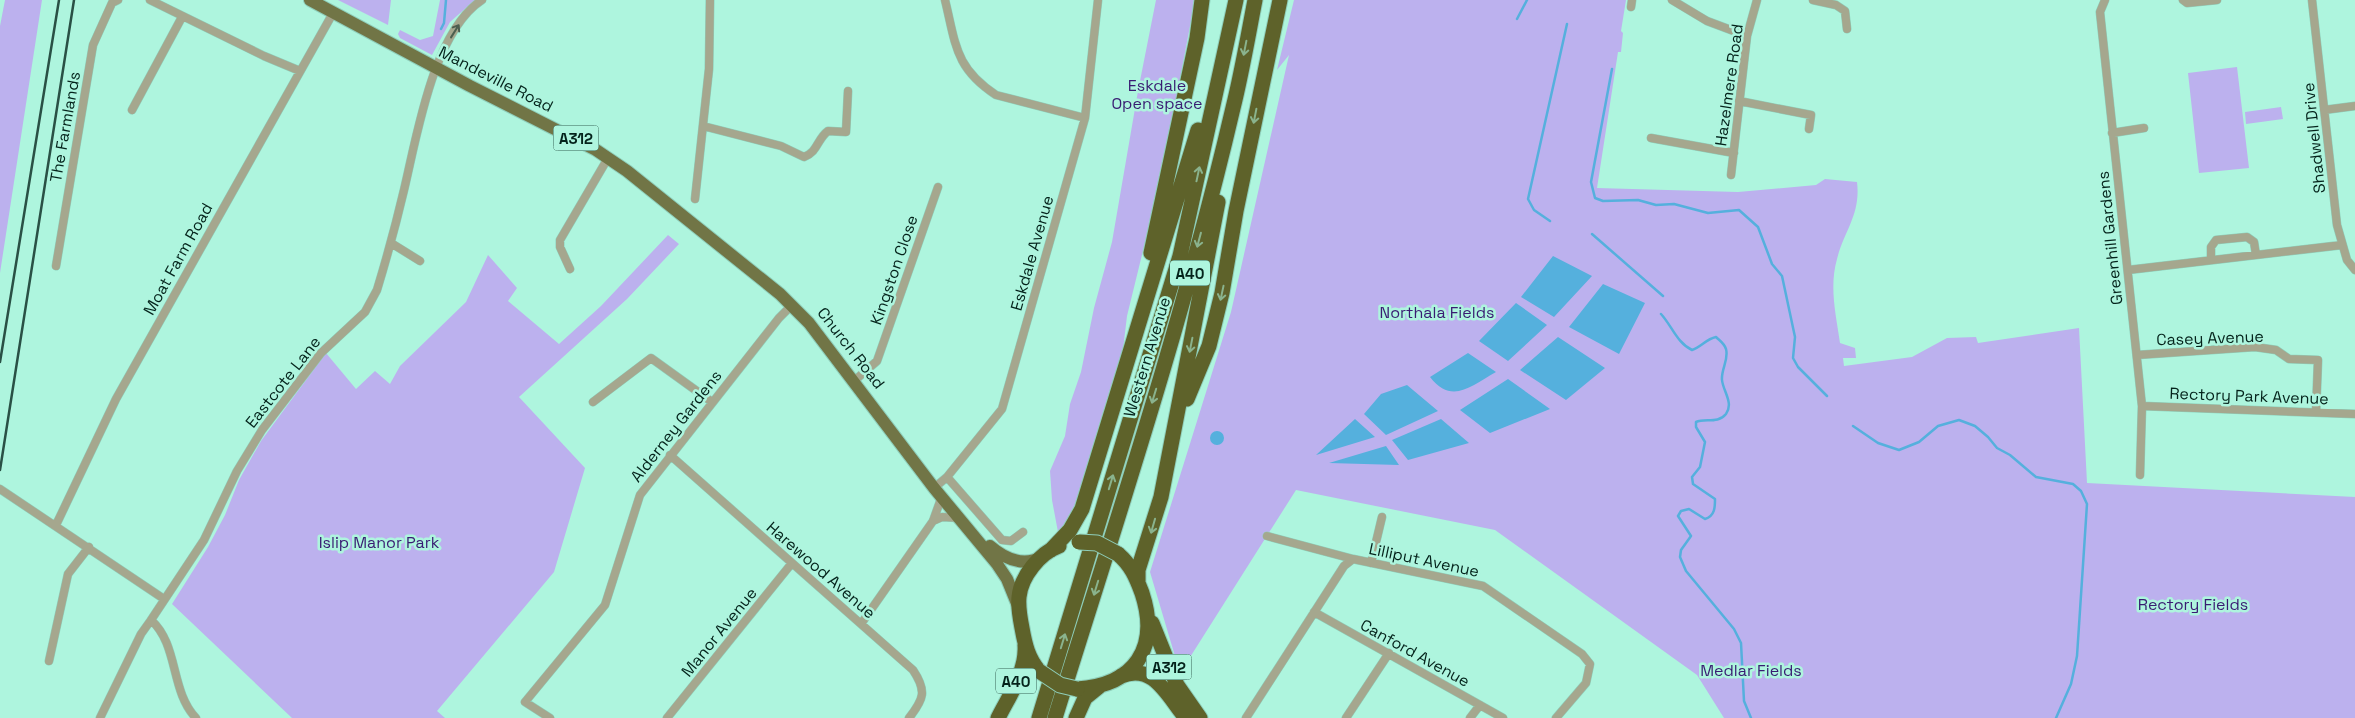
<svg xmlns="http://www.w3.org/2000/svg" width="2355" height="718" font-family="'Space Grotesk',sans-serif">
  <rect width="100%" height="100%" fill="#aef5de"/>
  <path fill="#bcb1ee" d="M 5,0 L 42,0 L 0,273 L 0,26 Z
    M 338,0 L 391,0 L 388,25 Z
    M 440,0 L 475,0 L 450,22 L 432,55 L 400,38 L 398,34 L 400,30 L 420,40 L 433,36 Z
    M 1156,0 L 1195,0 L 1162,173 L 1127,316 L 1122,358 L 1079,497 C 1072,511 1069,522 1058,532 L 1052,500 L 1050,471 L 1065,436 L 1070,404 L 1081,372 L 1094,308 L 1112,242 L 1138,91 Z
    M 1294,0 L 1626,0 L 1621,31 L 1623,33 L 1621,52 L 1618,52 L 1597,188 L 1738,192 L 1816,185 L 1825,179 L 1857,182 C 1861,214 1844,231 1837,259 C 1829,287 1836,315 1840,343 L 1855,348 L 1856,358 L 1843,358 L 1844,366 L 1912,357 L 1947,338 L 1976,337 L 1978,343 L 2079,328 L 2087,483 L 2355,497 L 2355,718 L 1724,718 L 1697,675 L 1495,530 L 1296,490 L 1180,673 L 1150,572 L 1231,312 L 1289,55 L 1277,70 Z
    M 2237,67 L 2249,168 L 2199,173 L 2188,73 Z
    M 2281,107 L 2283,119 L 2246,124 L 2245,112 Z
    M 668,235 L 679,244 L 627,299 L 519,397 L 585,468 L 554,572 L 437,711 L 445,718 L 292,718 L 172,604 L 208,547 L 225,515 L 239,480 L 261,441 L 326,353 L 356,389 L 375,371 L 390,384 L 400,366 L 466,302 L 488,255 L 517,288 L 508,301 L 559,344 L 601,306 Z"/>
  <path fill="#55b0dd" d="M 1553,256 L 1592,276 L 1554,317 L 1521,297 Z
    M 1603,284 L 1645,303 L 1619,354 L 1569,327 Z
    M 1516,303 L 1547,325 L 1508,361 L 1479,341 Z
    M 1558,337 L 1605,368 L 1566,400 L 1520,370 Z
    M 1468,353 L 1496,372 C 1471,386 1452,405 1430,377 Z
    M 1508,379 L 1550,409 L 1490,433 L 1460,410 Z
    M 1407,385 L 1438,411 L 1386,435 L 1364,414 L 1381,394 Z
    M 1355,419 L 1375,437 L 1316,455 Z
    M 1441,419 L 1469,443 L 1408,460 L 1392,440 Z
    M1210 438a7 7 0 1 1 14 0a7 7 0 1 1-14 0Z
    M 1386,446 L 1399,465 L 1329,463 Z"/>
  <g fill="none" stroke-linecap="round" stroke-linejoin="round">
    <path stroke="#55b0dd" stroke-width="2.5" d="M 1517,19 L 1527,0
      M 441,29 L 444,23 L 446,0
      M 1612,69 L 1591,182 L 1595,198 L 1603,201 L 1638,200 L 1656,205 L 1674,204 L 1708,213 L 1739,210 L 1758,227 L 1772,264 L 1782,276 L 1795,337 L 1793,358 L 1798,367 L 1827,396
      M 1550,221 L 1534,210 L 1528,199 L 1567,24
      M 1592,234 L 1663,296
      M 1661,314 C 1672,326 1677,343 1692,350 C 1701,347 1706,339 1716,337 C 1720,341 1724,343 1726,349 C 1729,360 1721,369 1722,380 C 1723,391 1734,403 1726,414 C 1718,424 1705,418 1696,422 L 1696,427 L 1705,442 L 1700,467 L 1692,477 L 1693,484 L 1715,499 C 1715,507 1715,516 1705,519 L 1689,509 L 1681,511 L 1678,516 L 1691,536 L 1681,550 L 1680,557 L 1686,571 L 1734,629 L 1741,643 L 1744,701 L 1751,718
      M 1853,426 L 1878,443 L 1899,450 L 1919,442 L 1938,426 L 1959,420 L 1975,426 L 1988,437 L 1997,448 L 2010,455 L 2036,477 L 2073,484 L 2081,491 L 2087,504 L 2077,656 L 2071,684 L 2056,718"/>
    <g stroke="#8fcfbb" stroke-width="9">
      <path id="street" d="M 150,0 L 264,56 L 300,71
        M 945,0 C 956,45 955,68 996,95 L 1085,118
        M 1672,0 L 1707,21 L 1747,36
        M 1813,0 L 1836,5 L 1845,11 L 1847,29
        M 2105,0 L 2100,12 L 2142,406 L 2140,475
        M 2183,0 L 2187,3 L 2217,0
        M 2312,0 L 2337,225 L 2347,260 L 2355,270
        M 1631,7 L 1632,0
        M 1739,101 L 1811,115 L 1809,129
        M 132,110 L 182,17
        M 2324,110 L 2355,106
        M 703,126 L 781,146 L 804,157 C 818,152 817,139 828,131 L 846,132 L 848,91
        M 2112,133 L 2144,128
        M 1651,138 L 1734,153
        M 1731,175 L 1747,36 L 1757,0
        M 695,199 L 709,69 L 710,0
        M 391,243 L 420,261
        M 2211,260 L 2211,247 L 2216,240 L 2247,237 L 2254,242 L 2256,255
        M 56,266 L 93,45 L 112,3 L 118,0
        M 570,269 L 560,247 L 560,240 L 608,158
        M 2128,270 L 2342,245
        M 2137,355 L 2255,347 L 2276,350 L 2289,359 L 2318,360 L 2316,412
        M 854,381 L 877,361 L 938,187
        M 593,402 L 651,358 L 712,402
        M 2142,406 L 2355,414
        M 670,455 L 913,670 C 927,691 924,699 909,718
        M 947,477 L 1002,540 L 1011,541 L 1023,532
        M 934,488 L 947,477 L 1002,409 L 1085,118 L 1098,0
        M 0,489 L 164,599
        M 933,521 L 942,517 L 960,518
        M 56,525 L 116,399 L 333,13
        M 1267,536 L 1353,559
        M 1371,563 L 1382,517
        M 1314,612 L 1503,718
        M 861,624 L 933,521 L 942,496
        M 49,661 L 68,574 L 89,547
        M 100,718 L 141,634 L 151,620
        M 196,718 C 170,691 179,645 151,620 L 204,540 L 237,471 L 262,430 L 321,353 L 365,312 L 377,290 C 387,257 396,224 404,190 C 417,136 433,32 482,0
        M 550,718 L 525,702 L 605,605 L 640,495 L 779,318 L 792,305
        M 667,718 L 792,563
        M 1246,718 L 1344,566 L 1353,559 L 1483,586 L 1582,654 L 1590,664 L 1586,683 L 1556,718
        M 1346,718 L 1389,653
        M 1470,718 L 1480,705"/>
    </g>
    <g stroke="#8fcfbb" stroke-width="14">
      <path id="primary" d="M 310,0 L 470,86 L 596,150 L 627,171 L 780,294 L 809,323 L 934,488 L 997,564 L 1007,579 L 1018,606
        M 990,546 C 1005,559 1023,567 1042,557"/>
    </g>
    <g stroke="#8fcfbb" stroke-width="17">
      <path id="highway" d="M 1151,253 L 1197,38 L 1202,0
        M 1187,399 L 1209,346 L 1222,293 L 1236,211 L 1280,0
        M 1051,550 L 1070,530 L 1082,509 L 1198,130
        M 1138,581 L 1138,570 L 1161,497 L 1218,202
        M 1152,623 L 1177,685 L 1200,718
        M 1039,671 C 1028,658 1025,645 1022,628 C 1020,618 1018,607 1019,597 C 1021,576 1040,553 1059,546
        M 1121,676 C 1154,662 1168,697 1186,718
        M 1077,689 C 1135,685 1160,648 1142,593 C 1136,577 1131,565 1118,554
        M 998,718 C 1009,696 1027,671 1025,645
        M 1039,718 L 1180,256 L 1236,0
        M 1055,718 C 1118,516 1185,314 1233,108 C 1242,72 1248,36 1255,0
        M 1076,718 L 1085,698 L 1101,685"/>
    </g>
    <use href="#street" stroke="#a5a78e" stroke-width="8"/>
    <use href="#primary" stroke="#717546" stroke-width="12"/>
    <use href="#highway" stroke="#5e622a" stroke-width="15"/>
    <path stroke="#295045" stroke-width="2.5" d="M 0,362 L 59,0
      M 0,470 L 74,0"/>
    <g stroke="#8fcfbb" stroke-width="17" stroke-linecap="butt">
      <path id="highway-bridge" d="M 1079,542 L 1097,543 L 1118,554
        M 1039,671 L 1060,685 L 1077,689"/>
    </g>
    <use href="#highway-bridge" stroke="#5e622a" stroke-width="15"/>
  </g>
  <defs><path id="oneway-shaft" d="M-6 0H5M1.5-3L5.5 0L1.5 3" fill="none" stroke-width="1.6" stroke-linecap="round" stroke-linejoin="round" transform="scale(1.25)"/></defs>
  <use stroke="#4c5e4f" href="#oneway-shaft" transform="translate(455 31) rotate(-58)"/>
  <g stroke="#8ab38d">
    <use href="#oneway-shaft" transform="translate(1245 48) rotate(101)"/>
    <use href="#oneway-shaft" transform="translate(1255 116) rotate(101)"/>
    <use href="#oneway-shaft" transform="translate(1198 174) rotate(-78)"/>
    <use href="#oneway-shaft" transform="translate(1199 240) rotate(105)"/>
    <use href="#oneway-shaft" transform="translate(1222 293) rotate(102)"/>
    <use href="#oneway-shaft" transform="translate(1191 345) rotate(101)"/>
    <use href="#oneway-shaft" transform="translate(1154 396) rotate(107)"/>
    <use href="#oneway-shaft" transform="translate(1111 482) rotate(-73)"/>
    <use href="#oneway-shaft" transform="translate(1153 526) rotate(106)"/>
    <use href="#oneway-shaft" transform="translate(1096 588) rotate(107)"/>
    <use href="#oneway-shaft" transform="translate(1063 641) rotate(-73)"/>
  </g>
  <g text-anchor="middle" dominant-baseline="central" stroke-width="5" stroke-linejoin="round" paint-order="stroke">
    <g fill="#aef5de" stroke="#376256" stroke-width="1">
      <rect x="553.5" y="125.5" width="45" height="25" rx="4"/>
      <rect x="1170" y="260.5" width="40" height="25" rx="4"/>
      <rect x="1146.5" y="654.5" width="45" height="25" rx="4"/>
      <rect x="996" y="668.5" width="40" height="25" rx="4"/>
    </g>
    <g font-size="15" font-weight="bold" fill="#04231b">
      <text x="576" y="138">A312</text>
      <text x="1190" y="273">A40</text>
      <text x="1169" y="667">A312</text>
      <text x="1016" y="681">A40</text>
    </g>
    <g font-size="16" fill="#04231b" stroke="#aef5de">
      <text transform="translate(496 79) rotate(27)">Mandeville Road</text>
      <text transform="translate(1729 85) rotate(-82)">Hazelmere Road</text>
      <text transform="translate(65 127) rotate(-80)">The Farmlands</text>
      <text transform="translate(2314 138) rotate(-96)">Shadwell Drive</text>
      <text transform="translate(2110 238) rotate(-96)">Greenhill Gardens</text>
      <text transform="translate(1032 253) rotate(-74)">Eskdale Avenue</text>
      <text transform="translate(178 259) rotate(-61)">Moat Farm Road</text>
      <text transform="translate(894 270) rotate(-71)">Kingston Close</text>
      <text transform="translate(2210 338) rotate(-2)">Casey Avenue</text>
      <text transform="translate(851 348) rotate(52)">Church Road</text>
      <text transform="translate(1147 357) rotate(-73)">Western Avenue</text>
      <text transform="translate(283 382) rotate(-52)">Eastcote Lane</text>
      <text transform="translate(2249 396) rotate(2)">Rectory Park Avenue</text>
      <text transform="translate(676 426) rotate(-52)">Alderney Gardens</text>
      <text transform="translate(1424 560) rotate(12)">Lilliput Avenue</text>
      <text transform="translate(821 570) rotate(41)">Harewood Avenue</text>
      <text transform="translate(719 632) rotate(-51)">Manor Avenue</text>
      <text transform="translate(1415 653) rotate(29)">Canford Avenue</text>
    </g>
    <g font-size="16" fill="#391c72" stroke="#aef5de">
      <text x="1157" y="85">Eskdale<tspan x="1157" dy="18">Open space</tspan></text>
      <text x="1437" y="312">Northala Fields</text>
      <text x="379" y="542">Islip Manor Park</text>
      <text x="2193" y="604">Rectory Fields</text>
      <text x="1751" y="670">Medlar Fields</text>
    </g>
  </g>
</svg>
